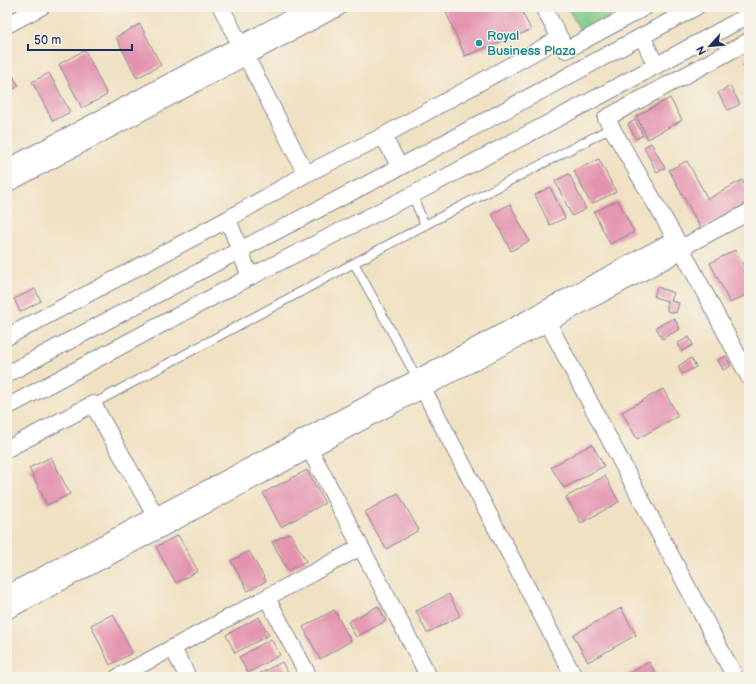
<svg xmlns="http://www.w3.org/2000/svg" width="756" height="684" font-family="'Balsamiq Sans',sans-serif">
  <rect width="100%" height="100%" fill="#f7f3e8"/>
  <filter id="ink" filterUnits="userSpaceOnUse"><feTurbulence type="fractalNoise" baseFrequency=".025" numOctaves="2"/><feDisplacementMap in="SourceGraphic" scale="8" xChannelSelector="R" yChannelSelector="G"/><feConvolveMatrix kernelMatrix="1 2 1 2 8 2 1 2 1" color-interpolation-filters="sRGB"/></filter>
  <filter id="wash" filterUnits="userSpaceOnUse"><feTurbulence type="fractalNoise" baseFrequency=".012" numOctaves="4" result="noise"/><feDisplacementMap in="SourceGraphic" scale="16" xChannelSelector="R" yChannelSelector="G"/><feGaussianBlur stdDeviation="0.9" result="paint"/><feColorMatrix in="noise" values="0 0 0 0 0 0 0 0 0 0 0 0 0 0 0 0 0 1.4 0 .05"/><feComposite in="paint" operator="in"/></filter>
  <g filter="url(#wash)">
    <rect width="100%" height="100%" fill="#f0e1c3"/>
    <path fill="#7cc887" stroke="#4c7c72" d="M 567,7 L 628,7 L 581,32 Z"/>
    <g id="blocks">
      <path fill="#e493af" d="M 444,7 L 520,7 L 531,30 L 465,56 Z
        M 140,24 L 161,65 L 137,78 L 116,37 Z
        M 85,50 L 107,95 L 82,108 L 59,64 Z
        M 7,67 L 19,86 L 7,93 Z
        M 49,73 L 70,112 L 53,121 L 32,82 Z
        M 730,86 L 740,104 L 728,110 L 718,93 Z
        M 670,98 L 682,120 L 648,139 L 636,116 Z
        M 635,120 L 643,135 L 636,139 L 628,124 Z
        M 651,143 L 665,168 L 657,173 L 644,147 Z
        M 599,159 L 616,192 L 591,204 L 574,171 Z
        M 687,161 L 708,199 L 742,180 L 749,192 L 749,202 L 701,229 L 669,170 Z
        M 569,174 L 586,209 L 572,216 L 555,181 Z
        M 550,187 L 565,218 L 550,225 L 535,195 Z
        M 618,200 L 634,232 L 610,244 L 594,212 Z
        M 510,204 L 529,241 L 511,251 L 492,214 Z
        M 735,250 L 749,276 L 749,293 L 730,303 L 710,263 Z
        M 657,287 L 674,293 L 671,301 L 679,303 L 676,313 L 667,311 L 667,301 L 654,297 Z
        M 35,289 L 41,301 L 20,312 L 14,299 Z
        M 674,318 L 680,329 L 662,339 L 656,327 Z
        M 689,337 L 693,345 L 682,351 L 678,343 Z
        M 726,356 L 731,366 L 723,370 L 718,360 Z
        M 691,358 L 696,367 L 682,374 L 678,366 Z
        M 663,389 L 678,416 L 637,439 L 622,412 Z
        M 592,444 L 604,466 L 564,488 L 551,467 Z
        M 51,457 L 70,494 L 47,505 L 29,468 Z
        M 307,470 L 325,503 L 281,527 L 263,493 Z
        M 605,476 L 619,502 L 581,523 L 566,497 Z
        M 398,493 L 419,530 L 386,549 L 365,512 Z
        M 290,533 L 306,561 L 288,571 L 272,542 Z
        M 178,535 L 198,571 L 176,583 L 156,547 Z
        M 249,551 L 266,581 L 248,591 L 231,561 Z
        M 449,594 L 460,616 L 427,633 L 416,611 Z
        M 378,606 L 386,621 L 356,637 L 348,622 Z
        M 621,608 L 636,635 L 588,662 L 573,635 Z
        M 334,610 L 351,641 L 320,659 L 303,627 Z
        M 113,614 L 132,653 L 110,665 L 91,625 Z
        M 259,617 L 269,635 L 235,653 L 226,635 Z
        M 271,639 L 280,655 L 248,673 L 239,657 Z
        M 282,662 L 290,677 L 253,677 Z
        M 649,662 L 658,677 L 623,677 Z"/>
    </g>
  </g>
  <g filter="url(#ink)">
    <use href="#blocks" fill-opacity="0" stroke="#868890" stroke-width="1"/>
    <g fill="none" stroke-linecap="round" stroke-linejoin="round">
      <g stroke="#868890" stroke-width="10">
        <path id="service" d="M 412,195 L 425,225 L 611,128
          M 417,378 L 354,263 L 425,225
          M 93,404 L 354,263"/>
      </g>
      <g stroke="#868890" stroke-width="18">
        <path id="minor" d="M 221,7 L 306,174
          M 543,7 L 560,38
          M 7,25 L 41,7
          M 642,36 L 656,66
          M 749,41 L 606,118 L 681,248 L 749,377
          M 383,136 L 400,167
          M 7,168 L 311,7
          M 7,184 L 339,7
          M 228,219 L 250,277
          M 548,323 L 735,677
          M 7,337 L 228,219 L 306,174 L 383,136 L 560,38 L 566,50 L 645,7
          M 7,374 L 240,250 L 400,167 L 696,7
          M 419,381 L 574,677
          M 7,407 L 250,277 L 412,195 L 602,95 L 749,15
          M 7,449 L 93,404 L 156,517
          M 310,450 L 429,677
          M 7,594 L 417,378 L 666,244 L 681,248
          M 267,598 L 309,677
          M 7,611 L 671,257 L 681,248 L 749,212
          M 173,649 L 188,677
          M 118,677 L 361,547"/>
      </g>
      <path stroke="#868890" stroke-width="2.5" stroke-dasharray="1 3" stroke-linecap="butt" d="M 741,61 L 749,76"/>
      <use href="#service" stroke="#fff" stroke-width="8"/>
      <use href="#minor" stroke="#fff" stroke-width="16"/>
    </g>
  </g>
  <circle fill="#0f9aa8" stroke="#f7f3e8" stroke-width="1.5" cx="479" cy="43" r="4"/>
  <g text-anchor="middle" dominant-baseline="central" stroke-width="3" stroke-linejoin="round" paint-order="stroke">
    <g font-size="13" fill="#0d838f" stroke="#f7f3e8" text-anchor="start">
      <text x="487" y="36">Royal<tspan x="487" dy="15">Business Plaza</tspan></text>
    </g>
  </g>
  <rect width="756" height="684" fill="none" stroke="#f7f3e8" stroke-width="24"/>
  <g transform="translate(710 46) rotate(243)" stroke="#f7f3e8" stroke-width="3" paint-order="stroke">
  <path d="M0-3L7 15L0 10L-7 15Z" fill="#1b2f5e"/>
  <text y="-6" font-size="11" font-weight="bold" text-anchor="middle" fill="#1b2f5e">N</text>
  </g>
  <path d="M28 44v6h104v-6" fill="none" stroke="#1b2f5e" stroke-width="2"/>
  <text x="34" y="44" font-size="12" fill="#1b2f5e" stroke="#f7f3e8" stroke-width="3" paint-order="stroke">50 m</text>
</svg>
